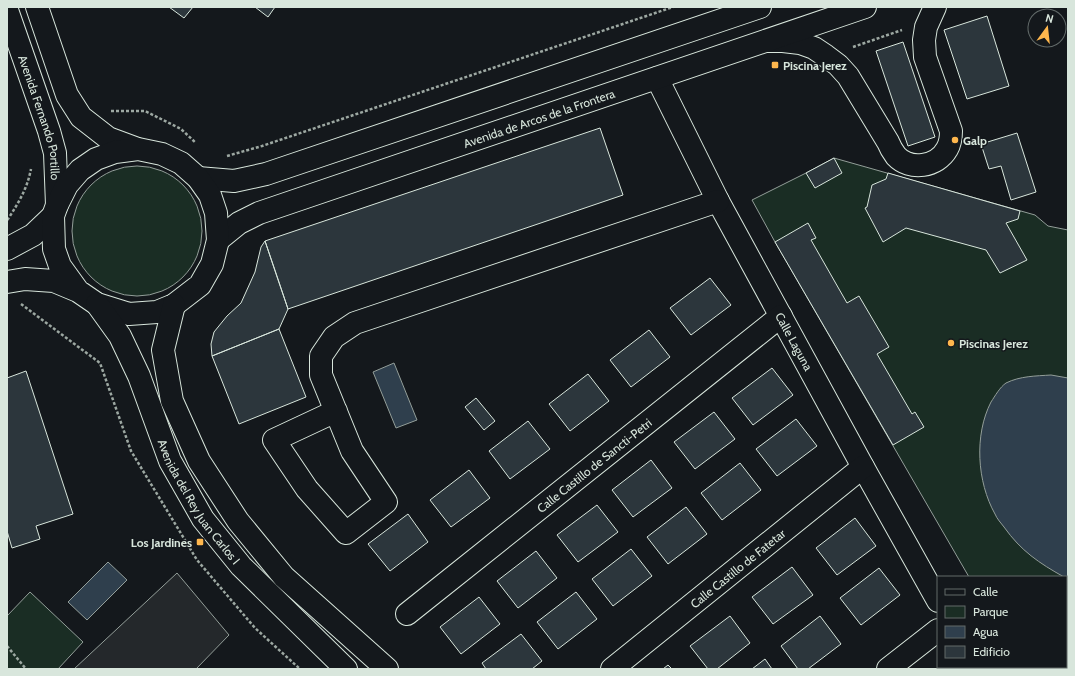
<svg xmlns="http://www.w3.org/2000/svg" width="1075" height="676" font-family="Cabin,sans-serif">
  <rect width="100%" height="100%" fill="#14181c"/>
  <path fill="#1a2d24" stroke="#939e99" d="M 834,158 L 1035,215 L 1048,226 L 1068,230 L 1068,669 L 1011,669 L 1010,667 L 1066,667 L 1066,577 L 969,577 L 775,242 L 752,200 L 806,173 Z
    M72 231a65 65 0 1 1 130 0a65 65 0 1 1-130 0Z
    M 30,592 L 83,642 L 58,669 L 7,669 L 7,616 Z"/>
  <path fill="#24282b" stroke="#939e99" d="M 177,573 L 229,635 L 196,669 L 74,669 Z"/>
  <path fill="#2f3f4d" stroke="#939e99" d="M 394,363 L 417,420 L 396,428 L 373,372 Z
    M 1051,375 L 1068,378 L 1068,579 L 1066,577 L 1064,577 C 1039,563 1021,551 1004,527 C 1001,523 997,519 995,514 C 977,482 974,435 991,402 C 995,396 1000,387 1006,383 C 1020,376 1036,376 1051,375 Z
    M 108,562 L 127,580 L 87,620 L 68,602 Z"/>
  <path fill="#2c363c" stroke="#d8e6dc" d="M 169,7 L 193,7 L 184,18 Z
    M 255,7 L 275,7 L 268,17 Z
    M 987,16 L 1009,86 L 967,99 L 944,30 Z
    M 903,42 L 935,137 L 908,146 L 876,51 Z
    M 600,128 L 623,195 L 288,309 L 265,241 Z
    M 1017,133 L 1036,192 L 1011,200 L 1001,166 L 989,169 L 981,144 Z
    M 834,158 L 842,173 L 815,188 L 806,173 Z
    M 888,173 L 1020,211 L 1018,219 L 1006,223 L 1027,260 L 1000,273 L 986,250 L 906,228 L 883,242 L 865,208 L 867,207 L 872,185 L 886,179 Z
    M 808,223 L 816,238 L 811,240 L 847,303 L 859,296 L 889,347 L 877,354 L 912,414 L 915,412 L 924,427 L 893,445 L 775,242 Z
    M 265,241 L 288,309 L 279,329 L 212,356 L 211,344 L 214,332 L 227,316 L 241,303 L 255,272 L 261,247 Z
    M 710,278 L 731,305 L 691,335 L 670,308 Z
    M 279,329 L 306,397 L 239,424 L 212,356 Z
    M 649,330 L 670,357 L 631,387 L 610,360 Z
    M 772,368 L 793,395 L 753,425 L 732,398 Z
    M 26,371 L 73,514 L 36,526 L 40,539 L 12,548 L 7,531 L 7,378 Z
    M 588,374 L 609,401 L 570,431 L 549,404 Z
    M 476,398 L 495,421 L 484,430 L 465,407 Z
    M 714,412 L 735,439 L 695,469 L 674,442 Z
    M 796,419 L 817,446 L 777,476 L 756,449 Z
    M 528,421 L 550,449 L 510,479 L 489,451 Z
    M 651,460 L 672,488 L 633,517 L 612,490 Z
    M 740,463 L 761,490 L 722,520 L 701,493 Z
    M 469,470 L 490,498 L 451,527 L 430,500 Z
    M 597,505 L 618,532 L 578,562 L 557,535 Z
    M 686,507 L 707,534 L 668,564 L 647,537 Z
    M 408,514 L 428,542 L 390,571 L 368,544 Z
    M 855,518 L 876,546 L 837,575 L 816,548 Z
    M 631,549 L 652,576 L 613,606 L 592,579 Z
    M 536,551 L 557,578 L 518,608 L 497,581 Z
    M 792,567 L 813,595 L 773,624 L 752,597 Z
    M 879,568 L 900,595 L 861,625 L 840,598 Z
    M 576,592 L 597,619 L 558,649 L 537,622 Z
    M 479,597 L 500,624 L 461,654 L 440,627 Z
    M 730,616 L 750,643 L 717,669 L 708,669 L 690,646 Z
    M 820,616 L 841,644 L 808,669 L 798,669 L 781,646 Z
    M 521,634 L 542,661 L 532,669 L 486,669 L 482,663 Z
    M 765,659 L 772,669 L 752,669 Z
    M 668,665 L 672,669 L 663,669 Z"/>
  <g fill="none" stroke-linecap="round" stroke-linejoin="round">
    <g stroke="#d8e6dc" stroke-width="24">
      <g id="minor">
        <path d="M 766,41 L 783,41 L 800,43 L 814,48 L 826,56 L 838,65 L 848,76 L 888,142 C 890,147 893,152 896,156 C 910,171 937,167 947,149 C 950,144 951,137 951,131 L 925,57 L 924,40 L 926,27 L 935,7"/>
        <path id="s1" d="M 657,78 L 718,201 L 863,467 L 938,601"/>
        <path d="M 336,411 L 274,440 L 307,489 L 346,533 L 386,502 L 352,451 L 321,375 L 321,356 L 334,337 L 355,323 L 718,201"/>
        <path id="s2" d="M 407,614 L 781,316"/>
        <path d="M 976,667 L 977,669"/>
        <path id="s3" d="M 612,669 L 863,467"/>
        <path d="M 888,669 L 938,630"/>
      </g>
    </g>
    <g stroke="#d8e6dc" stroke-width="24">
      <g id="major">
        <path d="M 37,7 L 67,95 L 81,117 L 108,138 L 135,148"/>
        <path id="s4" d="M 7,10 L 49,131 L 55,153 L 57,205"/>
        <path d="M 198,178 L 234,181 L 266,174 L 760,7"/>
        <path id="s5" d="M 218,240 L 239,223 L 259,213 L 865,7"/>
        <path d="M 7,249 L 33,235 L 53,216"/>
        <path d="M 7,282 L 25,279 L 54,281 L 78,291 L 97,304 L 129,314 L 157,312 L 174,305 L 200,285 L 212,264 L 218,240 L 216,213 L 210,195 L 198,178 L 181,163 L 162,154 L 138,149 L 115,152 L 96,159 L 80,170 L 67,185 L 57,205 L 53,216 L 54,249 L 60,266 L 78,291"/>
        <path id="s6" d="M 97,304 L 120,336 L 139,376 L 170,461 L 203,519 L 241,566 L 346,669"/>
        <path d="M 174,305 L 163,350 L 172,401 L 199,461 L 238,521 L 284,577 L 387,669"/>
      </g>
    </g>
    <path stroke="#9da8a2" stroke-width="2.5" stroke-dasharray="3 2" stroke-linecap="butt" d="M 853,47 L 902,30
      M 111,111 L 145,111 L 181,129 L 196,143
      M 227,156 L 262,146 L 673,7
      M 7,220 L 8,219 C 19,202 27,189 31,169
      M 21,304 L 100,363 L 131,451 L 197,560 L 255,628 L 300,669
      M 7,646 L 26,669"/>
    <use href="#minor" stroke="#14181c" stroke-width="22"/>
    <use href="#major" stroke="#14181c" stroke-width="22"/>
  </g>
  <g fill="#ffb74d" stroke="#14181c" stroke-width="1.5">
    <rect x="771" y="61" width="8" height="8" rx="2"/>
    <circle cx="955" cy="140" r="4"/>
    <circle cx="951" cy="343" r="4"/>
    <rect x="196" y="538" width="8" height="8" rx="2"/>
  </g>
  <g text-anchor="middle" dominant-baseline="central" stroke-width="3" stroke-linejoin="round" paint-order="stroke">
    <g font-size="12" font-weight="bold" fill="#d8e6dc" stroke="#14181c" text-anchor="start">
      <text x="783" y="65">Piscina Jerez</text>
      <text x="963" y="140">Galp</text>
      <text x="959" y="343">Piscinas Jerez</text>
      <text x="192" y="542" text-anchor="end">Los Jardines</text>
    </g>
    <g font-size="12" fill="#d8e6dc" stroke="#14181c">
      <text stroke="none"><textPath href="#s4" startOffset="113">Avenida Fernando Portillo</textPath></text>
      <text stroke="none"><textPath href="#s5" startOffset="345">Avenida de Arcos de la Frontera</textPath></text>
      <text stroke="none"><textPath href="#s1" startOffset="297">Calle Laguna</textPath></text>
      <text stroke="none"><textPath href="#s2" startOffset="239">Calle Castillo de Sancti-Petri</textPath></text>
      <text stroke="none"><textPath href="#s6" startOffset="224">Avenida del Rey Juan Carlos I</textPath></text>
      <text stroke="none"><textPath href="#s3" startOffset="161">Calle Castillo de Fatetar</textPath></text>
    </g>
  </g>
  <rect width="1075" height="676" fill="none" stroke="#d8e6dc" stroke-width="16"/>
  <rect x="937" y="576" width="130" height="92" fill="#14181c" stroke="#626a69"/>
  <rect x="945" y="589" width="20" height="6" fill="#14181c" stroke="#626a69"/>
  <text x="973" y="596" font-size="12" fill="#d8e6dc">Calle</text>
  <rect x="945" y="606" width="20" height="12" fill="#1a2d24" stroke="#626a69"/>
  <text x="973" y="616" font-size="12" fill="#d8e6dc">Parque</text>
  <rect x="945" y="626" width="20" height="12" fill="#2f3f4d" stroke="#626a69"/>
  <text x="973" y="636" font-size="12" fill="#d8e6dc">Agua</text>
  <rect x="945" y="646" width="20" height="12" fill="#2c363c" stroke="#626a69"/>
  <text x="973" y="656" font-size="12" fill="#d8e6dc">Edificio</text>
  <g transform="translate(1047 28) rotate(15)"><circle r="19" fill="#14181c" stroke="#626a69"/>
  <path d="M0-3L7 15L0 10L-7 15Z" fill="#ffb74d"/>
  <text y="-6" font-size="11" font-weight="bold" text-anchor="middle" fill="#d8e6dc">N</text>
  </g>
</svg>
